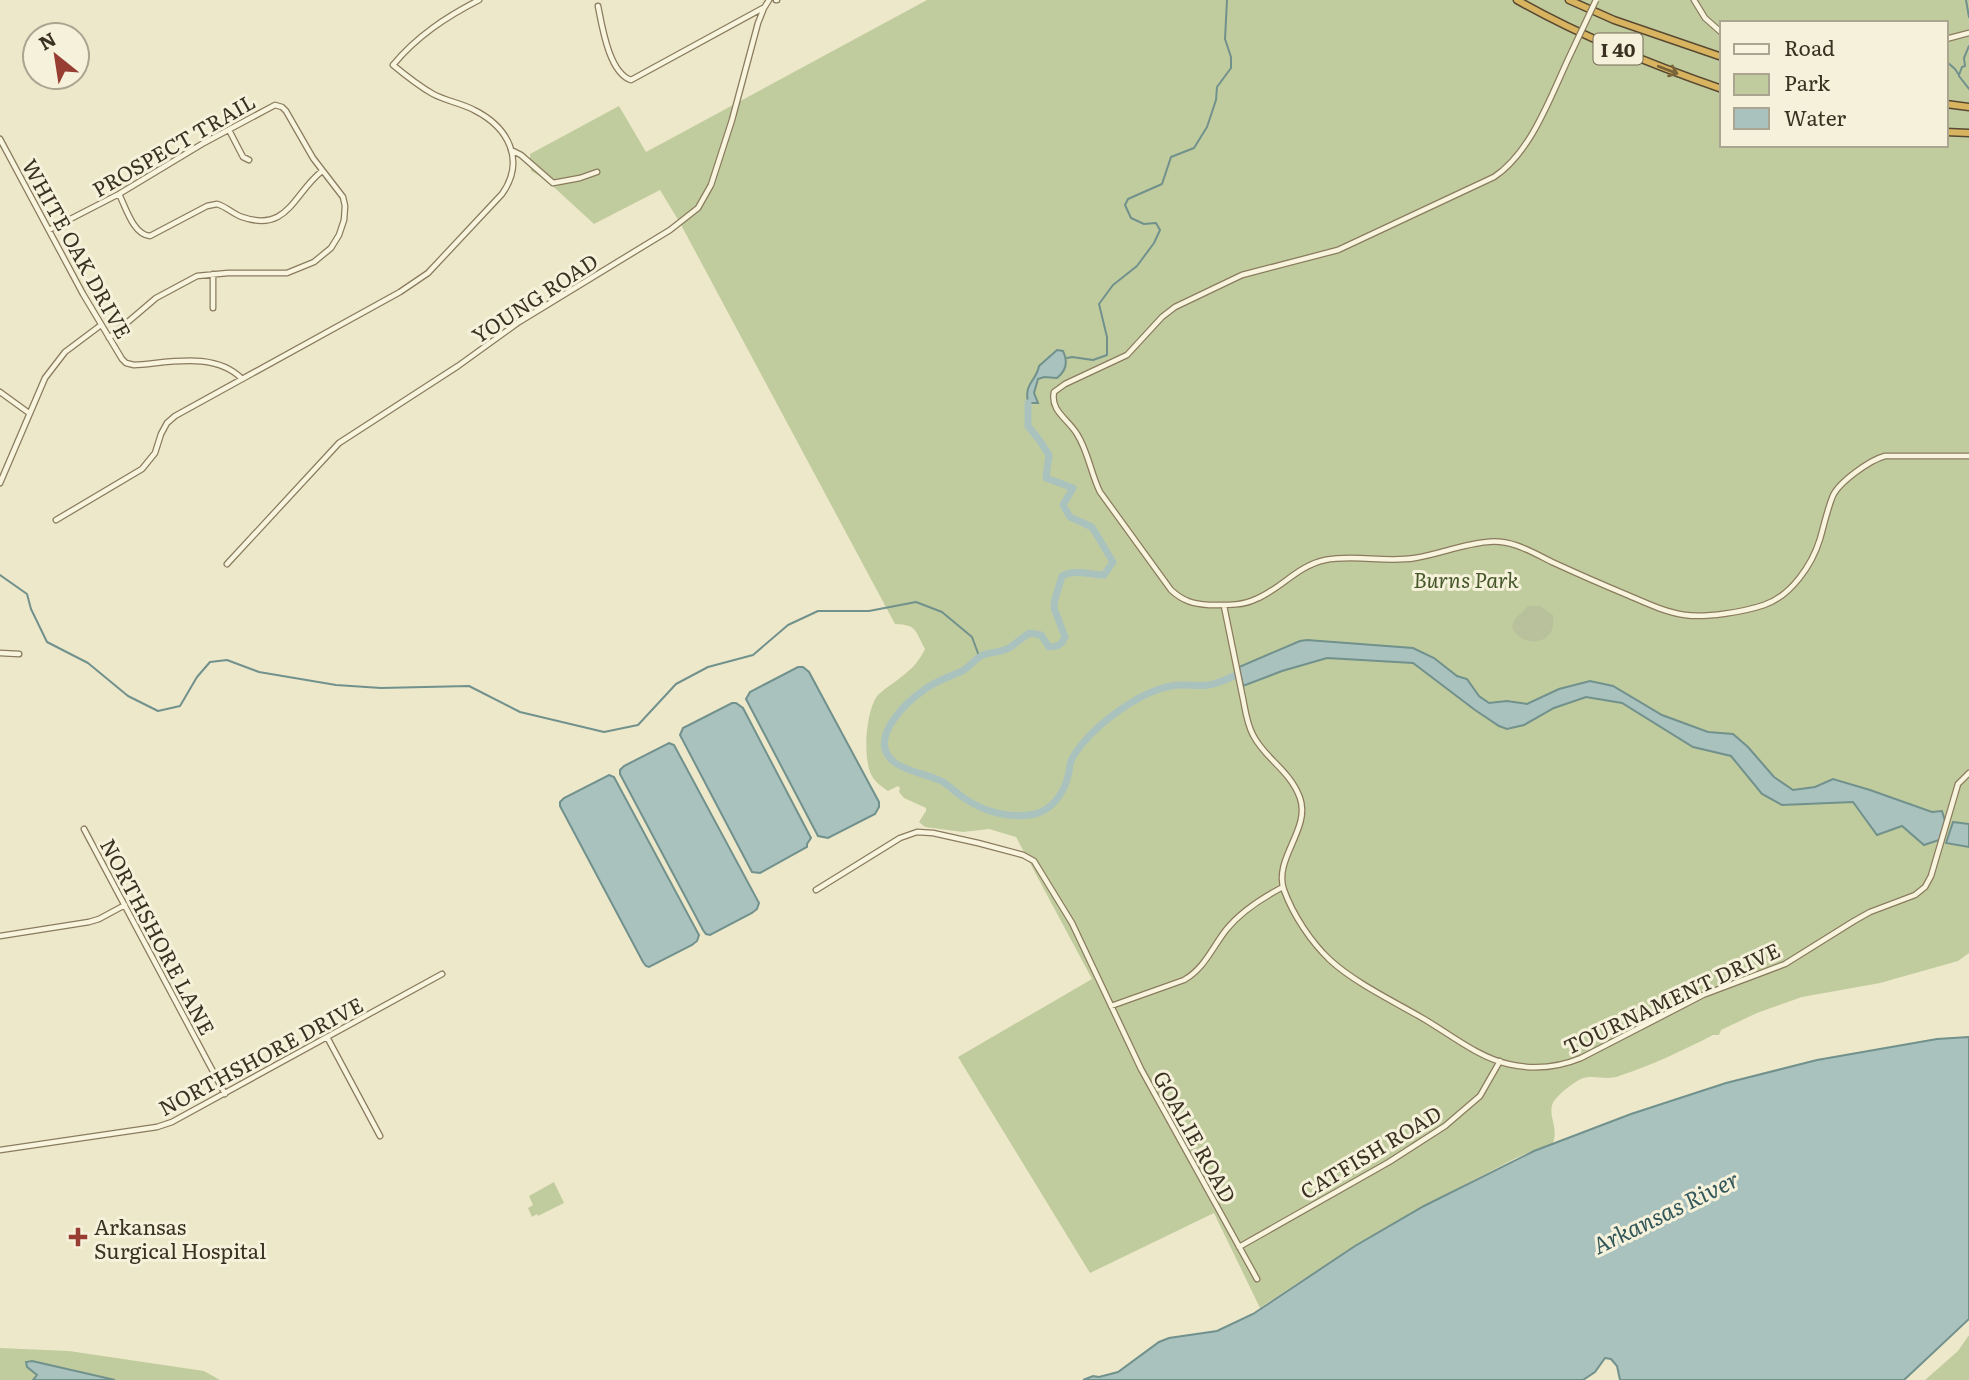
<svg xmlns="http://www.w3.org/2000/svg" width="1969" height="1380" font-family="Literata,serif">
  <rect width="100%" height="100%" fill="#eee8ca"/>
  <path fill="#c1cc9e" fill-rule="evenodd" d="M 927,0 L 1969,0 L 1969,953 L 1958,961 L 1880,983 L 1802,997 L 1757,1013 L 1721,1030 L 1719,1035 L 1713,1035 C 1682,1051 1652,1065 1619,1076 C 1607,1081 1592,1074 1581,1079 C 1574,1082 1556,1096 1553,1103 C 1547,1115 1560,1129 1552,1145 C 1527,1150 1502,1166 1479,1177 C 1403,1216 1330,1260 1260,1308 L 1214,1213 L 1090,1273 L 958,1057 L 1092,979 L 1016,837 L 989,829 L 963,832 L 925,827 L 919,822 L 926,811 L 926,808 L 904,798 L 899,792 L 900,788 L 898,786 L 888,791 C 882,787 875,782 872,776 C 862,759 866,709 878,695 C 886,687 896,682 905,674 C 914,667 920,659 925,649 C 915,631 918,625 895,624 L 680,223 L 660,190 L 594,224 L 545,179 L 531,171 L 530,154 L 619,106 L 646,152 ZM 1722,23 L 1946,23 L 1946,145 L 1722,145 Z
    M 554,1182 L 564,1203 L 538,1216 L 537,1214 L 532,1217 L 528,1208 L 533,1205 L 529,1196 Z
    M 1969,1335 L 1969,1380 L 1925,1380 L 1958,1351 Z
    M 0,1348 L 69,1351 L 204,1371 L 220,1380 L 115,1380 L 32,1361 L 27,1367 L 37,1376 L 33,1380 L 0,1380 Z"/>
  <path fill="#b8c19c" d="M 1528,606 L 1540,606 L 1553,615 C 1553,619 1553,623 1553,626 C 1549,648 1517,645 1512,626 L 1515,619 Z"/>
  <path fill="#aac2be" stroke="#71918d" stroke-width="2" d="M 1057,350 L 1063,351 C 1068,361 1067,370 1057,378 L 1044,377 L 1038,379 L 1034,393 L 1038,403 L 1028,403 C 1024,382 1036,382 1039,366 Z
    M 1307,640 L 1413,648 L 1434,658 L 1457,676 L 1467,679 L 1479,696 L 1489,703 L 1507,701 L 1527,704 L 1559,689 L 1590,681 L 1613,686 L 1662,715 L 1708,732 L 1733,734 L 1748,747 L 1774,777 L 1793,790 L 1815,787 L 1833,779 L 1870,790 L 1932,812 L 1942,811 L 1945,821 L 1939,840 L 1924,845 L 1902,826 L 1877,835 L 1853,802 L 1782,805 L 1762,794 L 1731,756 L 1693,747 L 1622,703 L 1586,697 L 1554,708 L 1524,725 L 1507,729 L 1499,726 L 1475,710 L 1413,663 L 1327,658 L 1282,671 L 1243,686 L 1239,667 L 1300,641 Z
    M 798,667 L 803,667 L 809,672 L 879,802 L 879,807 L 875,814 L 828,838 L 818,836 L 746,699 L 750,692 Z
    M 732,703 L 736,703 L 743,708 L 811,838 L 807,844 L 807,847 L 760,873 L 752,872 L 680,735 L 683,728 Z
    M 669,743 L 674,745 L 759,903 L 757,909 L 752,913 L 710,935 L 706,934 L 703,930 L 620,774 L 620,770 L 624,766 Z
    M 609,775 L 614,777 L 699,935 L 697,941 L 692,945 L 649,967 L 646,966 L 643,962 L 560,806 L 560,802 L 564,798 Z
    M 1953,822 L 1969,824 L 1969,847 L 1946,843 Z
    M 1969,1037 L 1969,1319 L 1904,1380 L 1620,1380 L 1617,1366 L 1611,1359 L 1605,1358 L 1595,1372 L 1583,1380 L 1083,1380 L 1093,1376 L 1099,1377 L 1118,1372 L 1159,1342 L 1169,1338 L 1217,1331 L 1253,1314 L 1355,1246 L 1424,1206 L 1534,1151 L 1631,1114 L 1726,1083 L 1817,1060 L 1937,1039 Z
    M 32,1361 L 115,1380 L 33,1380 L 37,1375 L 27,1367 L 26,1362 Z"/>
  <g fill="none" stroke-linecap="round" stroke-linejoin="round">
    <path stroke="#71918d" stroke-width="2" d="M 1966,0 L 1969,17
      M 1946,61 L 1955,69 L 1959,75 L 1962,67 L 1965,66 L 1964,58 L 1969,46
      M 1959,76 L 1969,89
      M 1067,358 L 1072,357 L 1093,360 L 1107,355 L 1107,337 L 1099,304 L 1113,285 L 1137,266 L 1154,243 L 1160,230 L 1156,223 L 1144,224 L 1131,218 L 1125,205 L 1128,199 L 1162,184 L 1171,157 L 1194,148 L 1207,127 L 1216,100 L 1217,87 L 1231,68 L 1231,57 L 1225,39 L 1227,0
      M 0,575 L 27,594 L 31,609 L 47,642 L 88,663 L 128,696 L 158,711 L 180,706 L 197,677 L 210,662 L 227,660 L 259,672 L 336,685 L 381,688 L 469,686 L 520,712 L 604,732 L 638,725 L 676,684 L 708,667 L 753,655 L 788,625 L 818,611 L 869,611 L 916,602 L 942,612 L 972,637 L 979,656"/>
    <path stroke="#aac2be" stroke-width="7" d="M 1028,403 L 1028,426 L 1040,441 L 1049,455 L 1046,478 L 1073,488 L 1063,505 L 1070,517 L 1092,527 L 1113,562 L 1104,575 C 1090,575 1076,569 1062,576 L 1055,599 L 1054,608 L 1065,637 C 1062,645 1057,647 1049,647 L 1041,635 L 1030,633 C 1022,637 1016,644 1009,648 C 1000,653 991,652 983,655 C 975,658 970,667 962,671 C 949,677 935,681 924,690 C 906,702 871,736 890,758 C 899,770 928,774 943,782 C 951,787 956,793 964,798 C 984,812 1010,819 1035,814 C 1052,810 1064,793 1068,776 C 1070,771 1069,766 1071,761 C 1075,751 1083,743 1090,735 C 1110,715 1143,691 1171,686 C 1185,683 1196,687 1208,685 C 1218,684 1229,678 1238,674"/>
    <g stroke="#8a7b5f" stroke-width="7">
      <path id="minor" d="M 776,0 L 777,0
        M 1694,0 L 1705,18 L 1722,33
        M 598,6 C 602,26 609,73 631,80 L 763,8
        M 1946,39 L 1969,33
        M 1572,51 C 1552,92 1533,151 1494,177 L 1338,250 L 1242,275 L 1175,307 L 1162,317 L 1127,355 L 1065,384 L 1054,392 C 1050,411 1068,419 1077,434 C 1088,451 1091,474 1100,492 L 1171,590 C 1183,601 1193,604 1209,605 C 1225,605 1242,606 1256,599 C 1281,589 1297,566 1325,560 C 1355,554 1385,563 1415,558 C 1440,554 1463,544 1487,542 C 1511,539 1532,552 1552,562 C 1576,573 1601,584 1625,594 C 1644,602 1664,612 1685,615 C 1706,618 1743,612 1764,605 C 1791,596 1812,565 1820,539 C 1824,525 1827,511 1832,498 C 1837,483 1870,460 1885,456 L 1969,456
        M 229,130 L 243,157 L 249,160
        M 0,139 L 83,294 L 122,359 L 126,363 L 134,365 C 168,363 215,351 242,379
        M 513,151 L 521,155 L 553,183 L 580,178 L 597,172
        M 119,194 C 126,208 133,234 150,236 L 207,206 L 217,204 C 227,207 233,214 242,217 C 288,233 293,194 322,171
        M 49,230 L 119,194 L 202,144 L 275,105 L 282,107 L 286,111 L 313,158 L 343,197 L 345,206 L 344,220 L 339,235 L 331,248 L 314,262 L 287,273 L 228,273 L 197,276 L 156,298 L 109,338
        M 213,274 L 213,308
        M 0,392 L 29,413
        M 0,483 L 45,378 L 65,352 L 101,325
        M 56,520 L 142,469 L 155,453 L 161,434 L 167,423 L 175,416 L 400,292 L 428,273 L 502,194 C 526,160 508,127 474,110 C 461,103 446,101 433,94 C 419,86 405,75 393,65 C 417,36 446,17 479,0
        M 227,564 L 339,443 L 458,366 L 519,322 L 670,230 L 698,208 L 711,185 L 732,120 L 758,23 L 764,8 L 769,0
        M 1224,606 C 1230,635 1236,665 1242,694 C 1245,707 1246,722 1253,735 C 1265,759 1290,770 1300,798 C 1311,829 1273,859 1284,890 C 1293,915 1311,942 1330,960 C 1355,983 1395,1002 1424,1019 C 1451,1035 1478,1057 1508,1064 C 1534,1070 1557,1068 1581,1058 L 1703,995 L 1785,964 L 1854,921 L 1870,912 L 1915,895 L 1925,887 L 1931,876 L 1958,784 L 1969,773
        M 0,653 L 19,654
        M 84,829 L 225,1094
        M 816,890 L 900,838 L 917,832 L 933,833 L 978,843 L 1023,855 L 1034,861 L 1072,923 L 1141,1069 L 1257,1279
        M 0,936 L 89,922 L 99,919 L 125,905
        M 1111,1006 L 1184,980 C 1204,969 1212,948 1226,930 C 1241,911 1262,898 1283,887
        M 327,1037 L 380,1136
        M 0,1150 L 157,1127 L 172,1122 L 442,974
        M 1239,1247 L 1389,1162 L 1445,1126 L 1480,1096 L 1500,1061"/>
    </g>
    <g stroke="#584932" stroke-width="9">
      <path id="highway" d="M 1517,0 C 1582,37 1652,65 1722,89
        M 1569,0 L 1614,20 L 1722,57
        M 1946,104 L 1969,107
        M 1946,132 L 1969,133"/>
    </g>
    <use href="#minor" stroke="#f8f4dd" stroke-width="4.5"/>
    <use href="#highway" stroke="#d8b360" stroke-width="6"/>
    <g stroke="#8a7b5f" stroke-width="7" stroke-linecap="butt">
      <path id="minor-bridge" d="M 1572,51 L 1596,0"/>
    </g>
    <use href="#minor-bridge" stroke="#f8f4dd" stroke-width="4.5"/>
  </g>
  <defs><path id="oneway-shaft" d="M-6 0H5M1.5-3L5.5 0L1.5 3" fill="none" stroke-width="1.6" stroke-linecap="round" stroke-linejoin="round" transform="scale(1.75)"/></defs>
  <use stroke="#7a653b" href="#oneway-shaft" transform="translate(1668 70) rotate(21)"/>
  <path fill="#973d31" stroke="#f5f1da" stroke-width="2.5" d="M74.5 1226.5h7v7h7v7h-7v7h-7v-7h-7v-7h7z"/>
  <g text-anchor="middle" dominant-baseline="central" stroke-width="6" stroke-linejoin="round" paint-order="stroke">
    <rect fill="#f5f1da" stroke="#736b59" stroke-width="2" x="1593.5" y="33.5" width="49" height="31" rx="5"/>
    <g font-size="19" font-weight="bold" fill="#3b3122">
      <text x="1618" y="49">I 40</text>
    </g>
    <g font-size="21" fill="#3b3122" stroke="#f5f1da">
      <text transform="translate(173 144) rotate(-30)">PROSPECT TRAIL</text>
      <text transform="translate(78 248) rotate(61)">WHITE OAK DRIVE</text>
      <text transform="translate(534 297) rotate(-33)">YOUNG ROAD</text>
      <text transform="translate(159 936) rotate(62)">NORTHSHORE LANE</text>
      <text transform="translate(1671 997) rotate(-25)">TOURNAMENT DRIVE</text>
      <text transform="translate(260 1055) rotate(-28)">NORTHSHORE DRIVE</text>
      <text transform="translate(1196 1136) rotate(61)">GOALIE ROAD</text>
      <text transform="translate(1370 1151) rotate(-31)">CATFISH ROAD</text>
    </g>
    <g font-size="21" font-style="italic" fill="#455729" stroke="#f5f1da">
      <text x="1466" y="578">Burns Park</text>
    </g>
    <g font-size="21" fill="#3b3122" stroke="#f5f1da" text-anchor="start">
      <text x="94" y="1225">Arkansas<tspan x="94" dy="24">Surgical Hospital</tspan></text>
    </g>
    <g font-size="23" font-style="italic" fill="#32575a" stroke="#f5f1da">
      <text transform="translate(1665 1211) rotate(-26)">Arkansas River</text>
    </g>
  </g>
  <rect x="1720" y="21" width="228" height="126" fill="#f5f1da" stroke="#aba490" stroke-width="2"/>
  <rect x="1734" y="44" width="35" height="10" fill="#f8f4dd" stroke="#aba490" stroke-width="2"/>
  <text x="1784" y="56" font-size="21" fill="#3b3122">Road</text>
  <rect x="1734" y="74" width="35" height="21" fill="#c1cc9e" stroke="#aba490" stroke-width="2"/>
  <text x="1784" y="91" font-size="21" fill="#3b3122">Park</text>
  <rect x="1734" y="108" width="35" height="21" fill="#aac2be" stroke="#aba490" stroke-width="2"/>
  <text x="1784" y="126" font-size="21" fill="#3b3122">Water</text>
  <g transform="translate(56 56) rotate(330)"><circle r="33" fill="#f5f1da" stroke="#aba490" stroke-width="2"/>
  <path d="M0-5L12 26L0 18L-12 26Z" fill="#973d31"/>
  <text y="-10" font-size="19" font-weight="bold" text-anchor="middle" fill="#3b3122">N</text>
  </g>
</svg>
